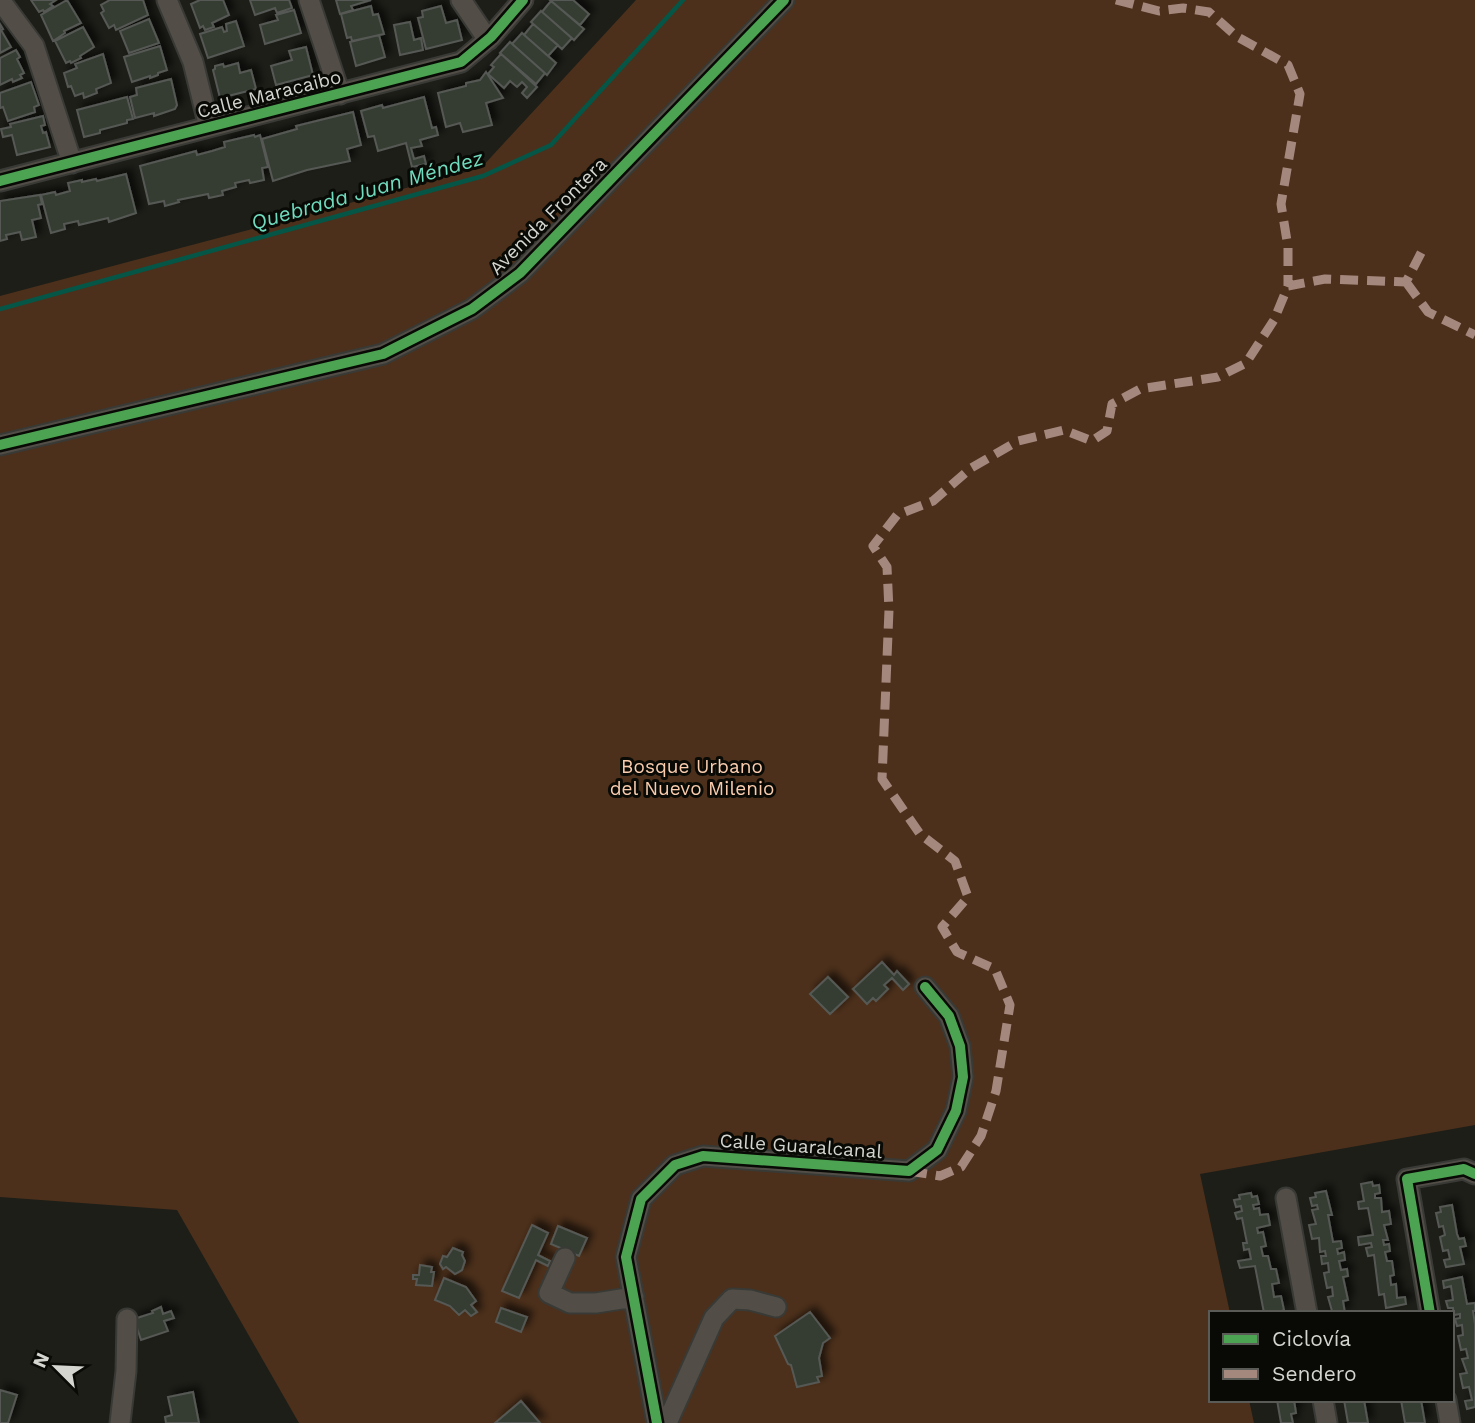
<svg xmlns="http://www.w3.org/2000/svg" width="1475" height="1423" font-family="'Work Sans',sans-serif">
  <defs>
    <filter id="shadow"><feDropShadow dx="5.5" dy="-5.5" stdDeviation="3.5" flood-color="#0009"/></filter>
  </defs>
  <rect width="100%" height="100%" fill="#1d1e18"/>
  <path fill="#4c301b" d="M 636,0 L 1475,0 L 1475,1125 L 1200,1174 L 1230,1313 L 1211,1313 L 1211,1400 L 1249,1400 L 1254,1423 L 299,1423 L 177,1210 L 0,1197 L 0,296 L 481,168 Z"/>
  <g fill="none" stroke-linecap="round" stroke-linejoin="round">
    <path stroke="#055646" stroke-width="4.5" d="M 0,309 L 483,176 L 551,145 L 683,0"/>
  </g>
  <path fill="#343d32" stroke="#565954" stroke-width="2" filter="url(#shadow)" d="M 31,0 L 56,0 L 50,4 L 53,6 L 44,12 L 43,10 L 39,12 Z
    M 67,0 L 81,23 L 64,31 L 65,33 L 53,41 L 41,15 Z
    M 110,0 L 143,0 L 148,15 L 116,30 L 114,25 L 109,28 L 101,13 L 104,11 L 101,5 Z
    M 200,0 L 223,0 L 229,15 L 212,23 L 214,27 L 205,30 L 203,26 L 200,28 L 191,4 Z
    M 250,0 L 289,0 L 292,8 L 277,13 L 275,8 L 255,15 Z
    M 336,0 L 371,0 L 351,6 L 353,10 L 340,14 Z
    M 550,0 L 573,0 L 589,14 L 580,25 Z
    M 551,1 L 584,29 L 574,40 L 542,12 Z
    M 371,6 L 373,15 L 378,14 L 384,34 L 352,41 L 351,37 L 347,38 L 341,14 Z
    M 441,6 L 446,23 L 457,20 L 462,40 L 426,49 L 418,18 L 423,17 L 422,11 Z
    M 294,10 L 301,33 L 265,44 L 260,25 L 278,20 L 276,15 Z
    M 541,11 L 572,38 L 562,49 L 531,22 Z
    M 149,19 L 159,43 L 129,53 L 120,31 Z
    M 236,21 L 244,46 L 208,58 L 200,34 L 222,27 L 224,32 L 227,31 L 226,24 Z
    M 410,22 L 414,40 L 421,38 L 423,50 L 400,55 L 394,25 Z
    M 0,24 L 3,29 L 1,30 L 11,47 L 0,53 Z
    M 533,24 L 558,45 L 548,56 L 524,35 Z
    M 83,27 L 94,47 L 80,56 L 81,58 L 71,63 L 70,61 L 66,63 L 55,41 Z
    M 522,33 L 556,63 L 547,75 L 512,44 Z
    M 379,35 L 385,57 L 356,66 L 350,42 Z
    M 510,42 L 545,73 L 536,84 L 500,53 Z
    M 160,46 L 167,70 L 158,73 L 158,75 L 150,78 L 150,76 L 132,82 L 124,57 Z
    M 306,47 L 313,75 L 276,85 L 271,66 L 292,60 L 289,51 Z
    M 16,50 L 20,57 L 17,59 L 24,73 L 20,75 L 22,78 L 13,82 L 12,79 L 0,85 L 0,58 Z
    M 103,54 L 111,83 L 96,89 L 97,93 L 84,98 L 83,93 L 75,96 L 71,86 L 68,87 L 64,73 L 77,68 L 75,64 Z
    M 501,54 L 537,87 L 527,98 L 522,93 L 527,87 L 522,82 L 517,87 L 510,81 L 504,88 L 488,74 L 494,67 L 491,65 Z
    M 238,63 L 240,73 L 251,70 L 256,89 L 220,98 L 213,70 L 215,69 L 215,66 L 223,64 L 224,67 Z
    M 486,72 L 503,98 L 486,103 L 492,125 L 463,132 L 460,123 L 446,127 L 438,93 L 466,86 L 466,83 L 480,80 Z
    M 171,79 L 177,105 L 175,109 L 154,116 L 154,113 L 135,118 L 130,97 L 137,95 L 136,88 Z
    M 31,82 L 39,105 L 34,107 L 35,112 L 8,121 L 3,107 L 0,108 L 0,93 Z
    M 127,97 L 133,119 L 127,120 L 127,123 L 100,130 L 100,133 L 84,137 L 77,110 Z
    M 424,97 L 432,128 L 436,127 L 438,135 L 420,140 L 422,146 L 411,148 L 414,159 L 424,156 L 426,164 L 412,167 L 406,143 L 378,151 L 374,136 L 368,137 L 361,111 L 382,105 L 383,108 Z
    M 353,112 L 361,145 L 347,149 L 350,161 L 307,170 L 273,181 L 262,139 L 297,129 L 296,126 Z
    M 43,116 L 45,125 L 41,126 L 43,133 L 46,132 L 50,147 L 17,155 L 12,135 L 3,137 L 1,129 L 11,127 L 10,124 Z
    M 254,135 L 255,137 L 260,135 L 268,167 L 262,168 L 264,180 L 250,183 L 249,180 L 235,183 L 236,187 L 222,191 L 223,195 L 209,198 L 208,194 L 178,200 L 179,202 L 165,206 L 164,201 L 149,204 L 140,166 L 196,151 L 197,155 L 212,151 L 225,147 L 224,142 Z
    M 126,174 L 136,213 L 109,222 L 108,218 L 79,225 L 78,221 L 64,224 L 65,229 L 51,233 L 41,195 L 55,192 L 56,195 L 70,191 L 68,183 L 82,180 L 82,182 L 96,179 L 97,181 Z
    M 40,195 L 42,204 L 38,205 L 41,218 L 32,220 L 36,237 L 22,240 L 20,232 L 6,235 L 7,239 L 0,241 L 0,201 Z
    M 882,962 L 894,975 L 897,971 L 909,984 L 903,990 L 892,978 L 884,985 L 888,989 L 876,1001 L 873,998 L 867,1004 L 853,989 Z
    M 828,977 L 848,997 L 830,1014 L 810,994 Z
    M 1372,1182 L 1373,1186 L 1379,1185 L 1380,1193 L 1375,1194 L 1375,1198 L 1381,1198 L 1382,1212 L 1389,1211 L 1391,1224 L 1384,1225 L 1388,1240 L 1383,1240 L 1384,1245 L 1389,1244 L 1390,1251 L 1385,1252 L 1387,1261 L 1392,1261 L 1394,1275 L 1390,1276 L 1391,1285 L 1396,1284 L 1397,1298 L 1405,1297 L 1406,1304 L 1386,1308 L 1384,1294 L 1379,1295 L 1374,1255 L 1368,1256 L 1366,1248 L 1372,1247 L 1371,1243 L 1359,1245 L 1358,1237 L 1373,1235 L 1368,1208 L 1359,1209 L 1358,1202 L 1364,1201 L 1361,1184 Z
    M 1326,1191 L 1332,1215 L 1328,1215 L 1333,1242 L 1341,1241 L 1342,1248 L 1337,1249 L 1338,1254 L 1344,1252 L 1345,1260 L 1339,1261 L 1341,1270 L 1347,1269 L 1348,1276 L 1343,1277 L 1348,1300 L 1343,1301 L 1345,1313 L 1325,1313 L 1332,1311 L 1328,1297 L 1333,1296 L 1332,1287 L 1327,1288 L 1324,1273 L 1329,1272 L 1328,1263 L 1322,1264 L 1321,1256 L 1326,1256 L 1325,1251 L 1320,1252 L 1319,1238 L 1312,1239 L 1309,1225 L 1316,1224 L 1312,1210 L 1318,1209 L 1317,1205 L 1312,1206 L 1310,1198 L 1316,1197 L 1315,1193 Z
    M 1251,1193 L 1252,1197 L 1257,1196 L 1259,1204 L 1253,1205 L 1254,1209 L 1259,1208 L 1260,1215 L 1268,1214 L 1270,1225 L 1257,1228 L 1258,1233 L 1263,1232 L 1266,1246 L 1261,1247 L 1263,1256 L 1268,1256 L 1271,1269 L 1276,1269 L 1279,1283 L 1272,1284 L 1274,1297 L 1281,1296 L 1284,1310 L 1277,1313 L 1264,1313 L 1255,1266 L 1240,1268 L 1238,1261 L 1251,1259 L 1249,1249 L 1244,1250 L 1243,1243 L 1247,1243 L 1242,1218 L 1237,1219 L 1235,1213 L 1242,1211 L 1241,1206 L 1236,1207 L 1234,1200 L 1240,1199 L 1239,1195 Z
    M 1452,1205 L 1457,1234 L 1459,1239 L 1464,1238 L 1466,1246 L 1460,1247 L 1464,1264 L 1446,1267 L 1444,1260 L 1450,1259 L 1448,1250 L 1443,1251 L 1440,1237 L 1445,1235 L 1443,1226 L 1439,1227 L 1436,1213 L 1441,1212 L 1440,1207 Z
    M 532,1225 L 548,1233 L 538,1255 L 550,1261 L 548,1266 L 536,1260 L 519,1298 L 502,1291 Z
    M 558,1226 L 587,1238 L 579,1256 L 551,1244 Z
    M 453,1248 L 463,1252 L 462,1255 L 465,1261 L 462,1270 L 455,1274 L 446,1267 L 443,1269 L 440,1264 L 443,1256 L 447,1257 Z
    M 420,1265 L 432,1267 L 431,1272 L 434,1272 L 432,1286 L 416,1285 L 417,1279 L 413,1279 L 413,1275 L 419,1275 Z
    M 1462,1277 L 1467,1304 L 1475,1303 L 1475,1311 L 1473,1311 L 1475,1324 L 1475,1407 L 1467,1409 L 1465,1401 L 1472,1400 L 1469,1387 L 1463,1388 L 1460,1374 L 1467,1373 L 1462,1359 L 1468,1358 L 1466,1349 L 1461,1350 L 1458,1336 L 1463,1335 L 1462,1325 L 1457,1326 L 1455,1319 L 1460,1318 L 1460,1314 L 1454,1315 L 1453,1308 L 1448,1308 L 1446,1301 L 1453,1300 L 1451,1286 L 1444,1288 L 1443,1281 Z
    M 444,1278 L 466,1287 L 476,1301 L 471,1305 L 477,1312 L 471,1316 L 465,1310 L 459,1315 L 450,1306 L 435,1300 Z
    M 161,1307 L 163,1314 L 171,1311 L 174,1318 L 164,1321 L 168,1331 L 141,1340 L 134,1319 L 153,1313 L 152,1311 Z
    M 501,1308 L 527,1317 L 521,1332 L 496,1322 Z
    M 810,1312 L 830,1338 L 823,1343 L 819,1358 L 822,1376 L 817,1377 L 819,1382 L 797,1387 L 791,1365 L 788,1364 L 775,1336 Z
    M 0,1390 L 17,1395 L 8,1423 L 0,1423 Z
    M 193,1392 L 199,1423 L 166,1423 L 165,1417 L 172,1415 L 168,1397 Z
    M 1277,1400 L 1294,1400 L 1296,1413 L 1291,1414 L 1293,1423 L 1281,1423 Z
    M 1344,1400 L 1364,1400 L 1368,1423 L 1348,1423 Z
    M 1401,1400 L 1421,1400 L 1425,1423 L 1405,1423 Z
    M 521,1401 L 540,1423 L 495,1423 Z"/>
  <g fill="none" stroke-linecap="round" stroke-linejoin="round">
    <g stroke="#393a36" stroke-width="23">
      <path id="minor" d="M 0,0 L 34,46 L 72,163
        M 167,0 L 193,62 L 209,127
        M 309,0 L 340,94
        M 461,0 L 488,40
        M 0,181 L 461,62 L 491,37 L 523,0
        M 0,445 L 383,354 L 472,309 L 520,273 L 784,0
        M 1286,1198 L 1307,1313
        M 565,1258 L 549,1293 L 570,1303 L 596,1303 L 634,1297
        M 1430,1313 L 1407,1179 L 1464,1169 L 1475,1174
        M 1323,1400 L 1327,1423
        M 1446,1400 L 1450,1423
        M 120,1423 L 126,1371 L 127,1319
        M 657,1423 L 626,1257 L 641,1199 L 675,1165 L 703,1156 L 909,1171 L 937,1150 L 956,1111 L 963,1077 L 960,1046 L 949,1016 L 925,987
        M 667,1423 L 714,1318 L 732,1299 L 750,1300 L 776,1307"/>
    </g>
    <use href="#minor" stroke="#524e47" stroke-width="19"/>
    <path stroke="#a5887d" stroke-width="9" stroke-dasharray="18 9" stroke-linecap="butt" d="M 1116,0 L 1159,11 L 1183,8 L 1209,12 L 1236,36 L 1288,65 L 1300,94 L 1281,204 L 1288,247 L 1288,286
      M 1406,282 L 1428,312 L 1475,335
      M 909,1171 L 940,1176 L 961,1167 L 981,1136 L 996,1091 L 1010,1005 L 995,969 L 957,952 L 942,927 L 968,897 L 955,861 L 920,834 L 882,779 L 889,610 L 887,567 L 873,546 L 897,515 L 933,501 L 971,468 L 1018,441 L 1064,430 L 1092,441 L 1107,431 L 1112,404 L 1140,389 L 1218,377 L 1246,363 L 1274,320 L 1288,286 L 1325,279 L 1406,282 L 1422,251"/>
    <g stroke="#090a06" stroke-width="15">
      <path id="cycleway" d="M 0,181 L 461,62 L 491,37 L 523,0
        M 0,445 L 383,354 L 472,309 L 520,273 L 784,0
        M 1430,1313 L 1407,1179 L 1464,1169 L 1475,1174
        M 657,1423 L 626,1257 L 641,1199 L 675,1165 L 703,1156 L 909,1171 L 937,1150 L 956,1111 L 963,1077 L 960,1046 L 949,1016 L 925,987"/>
    </g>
    <use href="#cycleway" stroke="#4ca352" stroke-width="10"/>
  </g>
  <g text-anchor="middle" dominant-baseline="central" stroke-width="6" stroke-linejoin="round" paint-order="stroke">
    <g font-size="19" fill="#d4d5cf" stroke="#090a06">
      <text transform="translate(269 94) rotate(-14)">Calle Maracaibo</text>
      <text transform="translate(548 216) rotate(-45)">Avenida Frontera</text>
      <text transform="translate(801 1146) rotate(4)">Calle Guaralcanal</text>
    </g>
    <g font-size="19" fill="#fbcdae" stroke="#090a06">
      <text x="692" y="766">Bosque Urbano<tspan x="692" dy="22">del Nuevo Milenio</tspan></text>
    </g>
    <g font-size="21" font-style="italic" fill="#70dcbe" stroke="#090a06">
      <text transform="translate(367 190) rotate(-16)">Quebrada Juan Méndez</text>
    </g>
  </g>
  <rect x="1209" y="1311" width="245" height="91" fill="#090a06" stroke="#5a5b56" stroke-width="2"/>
  <rect x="1223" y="1334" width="35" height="10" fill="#4ca352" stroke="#5a5b56" stroke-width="2"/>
  <text x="1272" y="1346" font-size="21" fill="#d4d5cf">Ciclovía</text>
  <rect x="1223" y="1369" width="35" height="10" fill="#a5887d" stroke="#5a5b56" stroke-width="2"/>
  <text x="1272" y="1381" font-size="21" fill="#d4d5cf">Sendero</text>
  <g transform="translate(56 1367) rotate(294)" stroke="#090a06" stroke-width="5" paint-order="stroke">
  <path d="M0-5L12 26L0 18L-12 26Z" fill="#d4d5cf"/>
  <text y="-10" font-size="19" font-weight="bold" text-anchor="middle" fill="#d4d5cf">N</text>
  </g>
</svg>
